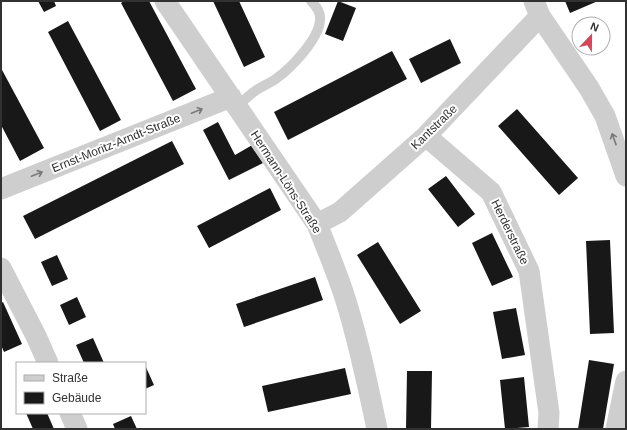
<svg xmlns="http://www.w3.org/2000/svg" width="627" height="430" font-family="Arial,sans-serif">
  <rect width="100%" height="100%" fill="#fff"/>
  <path fill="#181818" d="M 38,1 L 54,1 L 56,6 L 44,12 Z
    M 124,1 L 149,1 L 196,89 L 173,101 L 121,3 Z
    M 213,1 L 239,1 L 265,57 L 244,67 Z
    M 338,1 L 356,8 L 343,41 L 325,34 Z
    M 565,1 L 598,1 L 570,13 Z
    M 68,21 L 121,120 L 100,131 L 48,32 Z
    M 450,39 L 461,63 L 421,83 L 409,59 Z
    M 392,51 L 407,79 L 288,140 L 274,112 Z
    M 1,68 L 44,148 L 20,161 L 1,125 Z
    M 517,109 L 578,178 L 559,195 L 498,126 Z
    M 218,122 L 235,155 L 254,144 L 263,163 L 229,180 L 203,130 Z
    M 172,141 L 184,164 L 35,239 L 23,216 Z
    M 446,176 L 475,214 L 458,227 L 428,189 Z
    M 270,188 L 281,210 L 209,248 L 197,226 Z
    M 492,233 L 513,277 L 492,286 L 472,243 Z
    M 610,240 L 614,333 L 590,334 L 586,241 Z
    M 378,242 L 421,311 L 400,324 L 357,255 Z
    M 57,255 L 68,279 L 52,286 L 41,262 Z
    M 315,277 L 323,300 L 244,327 L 236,304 Z
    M 77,297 L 86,317 L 69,325 L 60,305 Z
    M 3,302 L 22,344 L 4,352 L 1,345 L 1,303 Z
    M 516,308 L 525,355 L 502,359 L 493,312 Z
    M 93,338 L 104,363 L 84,363 L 76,345 Z
    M 589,360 L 614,364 L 603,429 L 578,429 Z
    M 145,365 L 154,385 L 145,389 Z
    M 345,368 L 351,394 L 268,412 L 262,386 Z
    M 407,371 L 432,371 L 431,429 L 406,429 Z
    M 524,377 L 529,427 L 505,429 L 500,380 Z
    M 26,413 L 47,413 L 54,429 L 33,429 Z
    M 131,416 L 137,429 L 115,429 L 113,424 Z"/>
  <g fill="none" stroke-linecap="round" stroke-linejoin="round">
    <path stroke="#cecece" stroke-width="10" d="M 237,107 C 244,100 250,94 258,89 C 264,85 271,83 277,78 C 291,68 319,39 320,20 C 321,13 316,6 311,1"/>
    <path stroke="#cecece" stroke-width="21" d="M 165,1 L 317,224 C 327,249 338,275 346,301 C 359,343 368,386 377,429
      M 534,1 L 540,16 L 589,88 L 605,116 L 626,176
      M 426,136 L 491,192 L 529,271 L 549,413 L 548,429
      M 1,189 L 231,97
      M 317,224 L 340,212 L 426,136 L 540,16
      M 1,268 L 36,336 L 48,363
      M 70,413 L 77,429
      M 616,429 L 626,381"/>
  </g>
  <defs><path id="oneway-shaft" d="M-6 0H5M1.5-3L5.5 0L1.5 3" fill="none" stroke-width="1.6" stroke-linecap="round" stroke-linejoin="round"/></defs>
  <g stroke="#787878">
    <use href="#oneway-shaft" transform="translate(197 111) rotate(-22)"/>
    <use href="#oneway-shaft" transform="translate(614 139) rotate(-110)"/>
    <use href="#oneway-shaft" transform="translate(37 174) rotate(-22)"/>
  </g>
  <g text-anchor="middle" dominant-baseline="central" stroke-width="4" stroke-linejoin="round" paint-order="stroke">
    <g font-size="12" fill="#313131" stroke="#fff">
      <text transform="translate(434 127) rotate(-44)">Kantstraße</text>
      <text transform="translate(116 143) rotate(-22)">Ernst-Moritz-Arndt-Straße</text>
      <text transform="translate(286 182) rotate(57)">Hermann-Löns-Straße</text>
      <text transform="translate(510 232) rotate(64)">Herderstraße</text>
    </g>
  </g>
  <rect width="627" height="430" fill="none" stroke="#313131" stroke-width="4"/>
  <rect x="16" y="362" width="130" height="52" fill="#ffffff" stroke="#adadad"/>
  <rect x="24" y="375" width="20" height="6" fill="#cecece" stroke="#adadad"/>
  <text x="52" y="382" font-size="12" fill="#313131">Straße</text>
  <rect x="24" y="392" width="20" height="12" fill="#181818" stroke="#adadad"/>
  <text x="52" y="402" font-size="12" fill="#313131">Gebäude</text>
  <g transform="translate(591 36) rotate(22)"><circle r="19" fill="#ffffff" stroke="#adadad"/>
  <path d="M0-3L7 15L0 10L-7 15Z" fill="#d4475b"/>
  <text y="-6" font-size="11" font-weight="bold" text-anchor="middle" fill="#313131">N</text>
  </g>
</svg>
